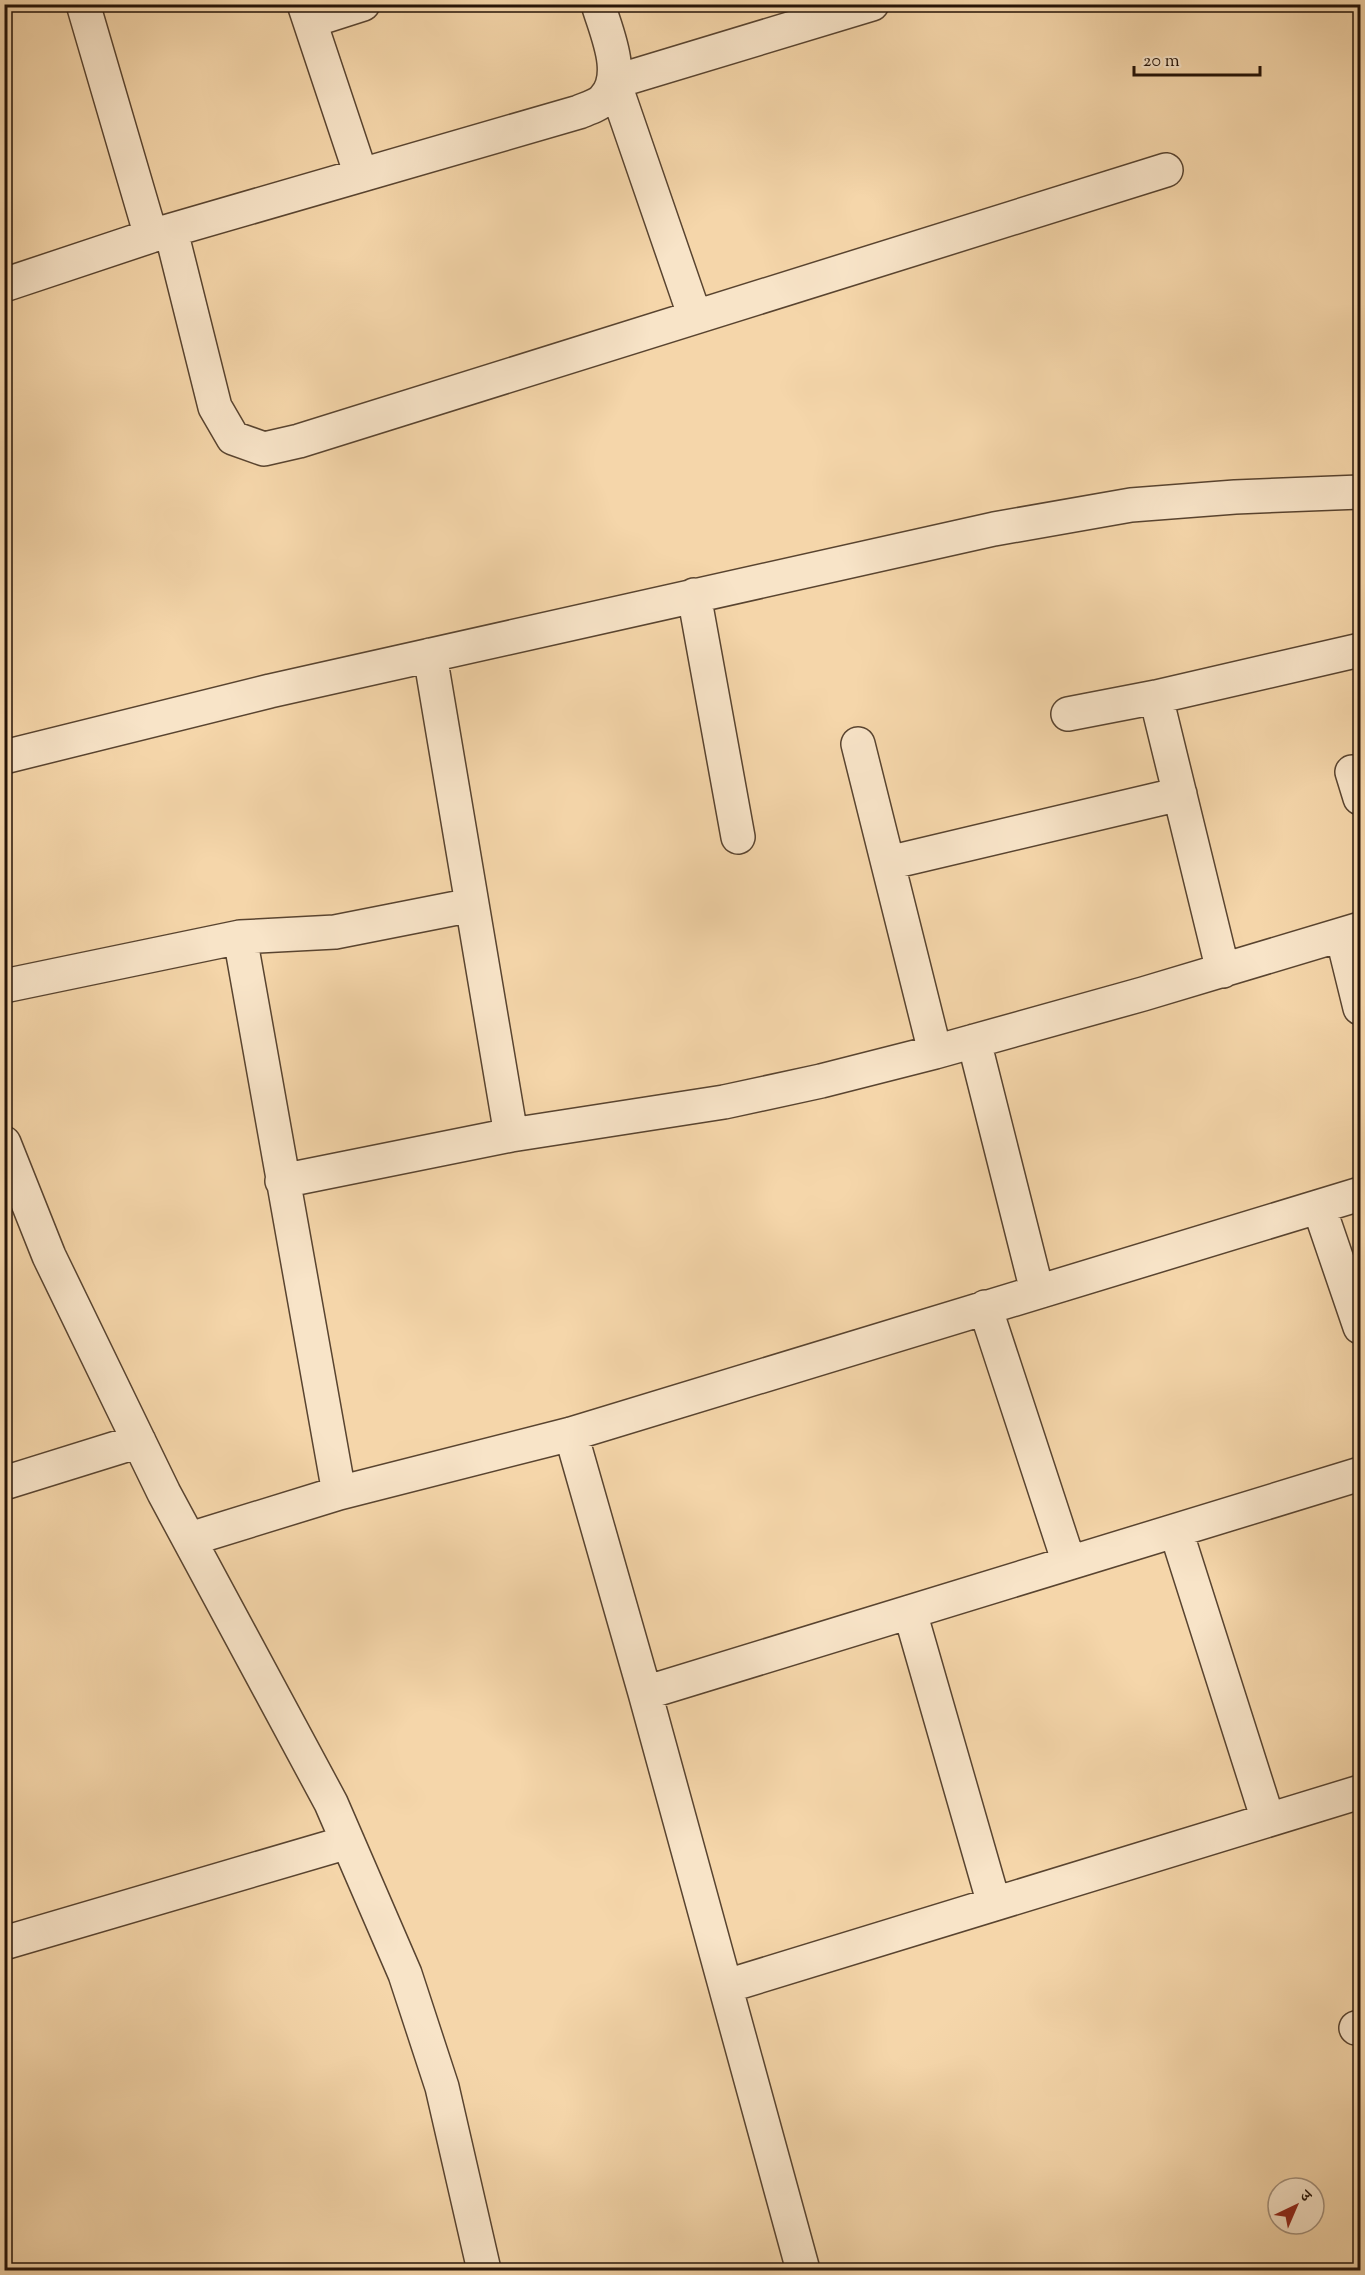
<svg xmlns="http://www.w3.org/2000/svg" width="1365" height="2275" font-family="'Sorts Mill Goudy','Noto Serif Devanagari',serif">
  <rect width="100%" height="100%" fill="#f5d6aa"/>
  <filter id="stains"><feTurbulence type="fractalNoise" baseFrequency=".00333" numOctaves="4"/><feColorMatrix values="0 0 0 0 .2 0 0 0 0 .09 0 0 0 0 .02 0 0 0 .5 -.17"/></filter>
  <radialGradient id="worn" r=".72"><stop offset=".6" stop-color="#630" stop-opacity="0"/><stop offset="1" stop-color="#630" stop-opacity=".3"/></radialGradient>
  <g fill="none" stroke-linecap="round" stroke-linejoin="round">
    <g stroke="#594430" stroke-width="36">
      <path id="minor" d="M 83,4 L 151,236
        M 304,4 L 361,175
        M 310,21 L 363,4
        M 171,231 L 215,407 L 233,438 L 264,449 L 299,441 L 1166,170
        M 4,285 L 151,236 L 579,112 C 586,109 599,105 604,99 C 627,75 606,32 598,4
        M 695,317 L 614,82 L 872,4
        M 694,595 L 738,837
        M 430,655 L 511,1135
        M 1156,697 L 1223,971
        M 1068,714 L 1156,697 L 1360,650
        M 858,744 L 935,1052
        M 4,757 L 270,691 L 994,529 L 1131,505 L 1235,497 L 1360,492
        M 1352,772 L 1360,798
        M 888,863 L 1180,794
        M 1342,935 L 1360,1008
        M 240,937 L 339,1493
        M 4,986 L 240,937 L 335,932 L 472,905
        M 974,1041 L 1037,1291
        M 4,1143 L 49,1256 L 164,1493 L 331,1803 L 405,1974 L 442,2087 L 484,2270
        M 282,1181 L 511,1135 L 724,1102 L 821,1081 L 935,1052 L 1143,994 L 1360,929
        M 1319,1207 L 1360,1327
        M 985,1307 L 1069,1563
        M 571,1434 L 645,1693 L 803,2270
        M 4,1483 L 139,1441
        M 1176,1531 L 1268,1820
        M 190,1539 L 339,1493 L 571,1434 L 1360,1194
        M 910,1612 L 994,1904
        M 645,1693 L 1360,1474
        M 4,1943 L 348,1842
        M 727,1986 L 1360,1792
        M 1356,2028 L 1360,2027"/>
    </g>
    <use href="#minor" stroke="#f8e4c8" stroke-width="33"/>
  </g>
  <rect width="1365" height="2275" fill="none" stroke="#f5d6aa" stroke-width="24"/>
  <rect x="6" y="6" width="1353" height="2263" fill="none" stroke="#251307" stroke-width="3"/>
  <rect x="12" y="12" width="1341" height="2251" fill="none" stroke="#251307" stroke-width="1.5"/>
  <g transform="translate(1296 2206) rotate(44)"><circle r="28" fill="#f8e4c8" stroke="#a4907b" stroke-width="1.5"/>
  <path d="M0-4.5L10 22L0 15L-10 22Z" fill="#8f2418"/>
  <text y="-9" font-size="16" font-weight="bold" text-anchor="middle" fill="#251307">उ</text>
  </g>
  <path d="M1134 66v9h126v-9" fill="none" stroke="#251307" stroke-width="3"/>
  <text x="1143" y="66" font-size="18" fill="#251307" stroke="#f8e4c8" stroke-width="4.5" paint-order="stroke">20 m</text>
  <rect width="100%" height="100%" filter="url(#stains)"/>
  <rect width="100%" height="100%" fill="url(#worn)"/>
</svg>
